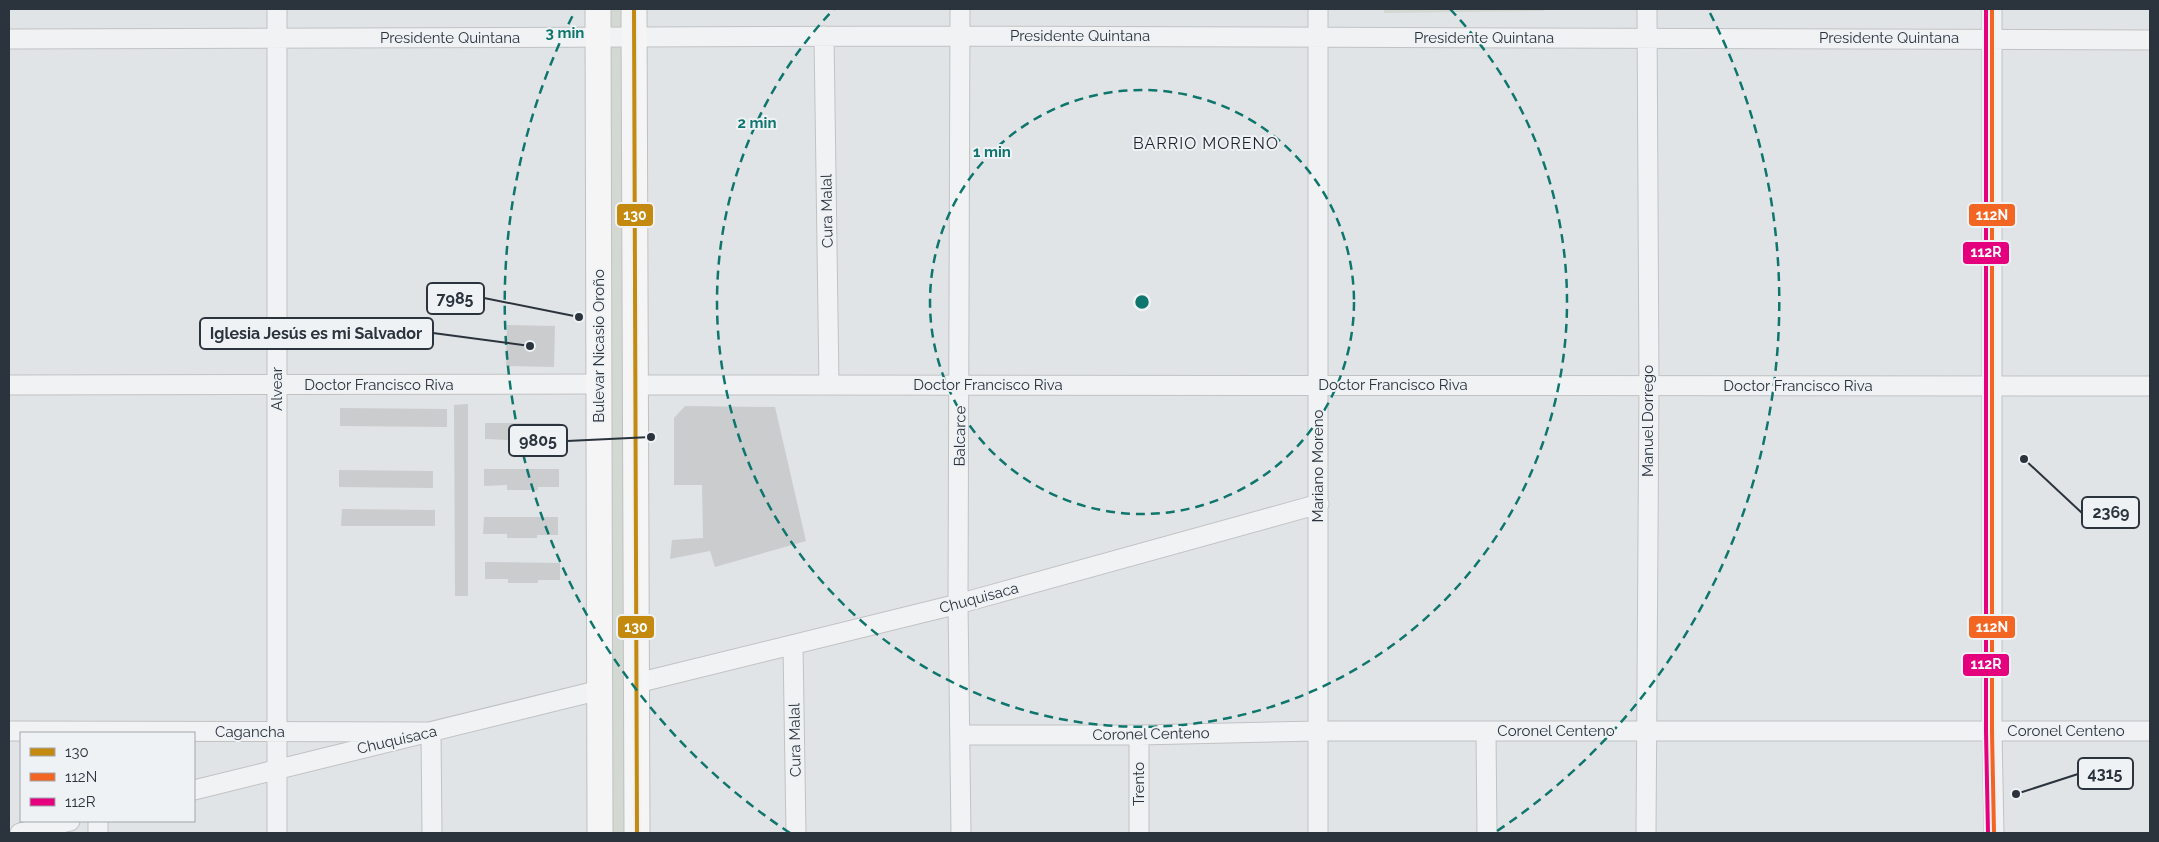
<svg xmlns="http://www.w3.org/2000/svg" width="2159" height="842" font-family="Raleway,sans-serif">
  <rect width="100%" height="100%" fill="#e1e4e6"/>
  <path fill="#d3d9d2" d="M 598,9 L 634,9 L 637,833 L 600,833 Z
    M 1384,9 L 1544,9 L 1544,11 L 1384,13 Z"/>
  <path fill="#caccce" d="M 507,325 L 555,326 L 554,367 L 506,366 Z
    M 468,404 L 468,596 L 455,596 L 454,405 Z
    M 685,406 L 775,407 L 806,541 L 715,567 L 710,551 L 670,559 L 672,540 L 703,538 L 702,485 L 674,485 L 674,418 Z
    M 340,408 L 447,409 L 447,427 L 340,426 Z
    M 485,423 L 560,423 L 560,441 L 538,441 L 538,444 L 508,444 L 508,440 L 485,439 Z
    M 484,469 L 559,469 L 559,487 L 538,487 L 538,490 L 507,490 L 507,485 L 484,486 Z
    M 339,470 L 433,471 L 433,488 L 339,487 Z
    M 342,509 L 435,510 L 435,526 L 341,526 Z
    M 484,517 L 558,517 L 558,535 L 537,535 L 537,538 L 507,538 L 507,534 L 483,534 Z
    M 485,562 L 560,563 L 560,580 L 538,580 L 538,583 L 508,583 L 508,579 L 485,579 Z"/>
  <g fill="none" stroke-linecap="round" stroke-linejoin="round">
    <g stroke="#c0c2c4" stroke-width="21">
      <path id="minor" d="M 960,9 L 958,604 L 961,833
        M 1992,9 L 1992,732 L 1994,833
        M 824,36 L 829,385
        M 9,39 L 960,36 L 2150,40
        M 9,385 L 599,384
        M 635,385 L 2150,386
        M 793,646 L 796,833
        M 637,683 L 958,604 L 1319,504
        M 9,731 L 431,732 L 432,833
        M 1486,731 L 1487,833
        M 961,735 L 1139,735 L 1317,731 L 2150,731
        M 1139,735 L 1139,833
        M 194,790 L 600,690
        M 98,821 L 98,833
        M 20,833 L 70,821
        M 277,833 L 277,9
        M 1318,833 L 1318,9
        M 1646,833 L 1649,386 L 1647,9"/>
    </g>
    <g stroke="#bec1c3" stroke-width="27">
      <path id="major" d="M 598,9 L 600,833
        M 634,9 L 637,833"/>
    </g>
    <use href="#minor" stroke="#f0f2f3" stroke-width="19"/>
    <use href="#major" stroke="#f5f5f6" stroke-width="25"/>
    <g stroke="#eff2f5" stroke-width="8">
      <path id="bus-1" d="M 634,9 L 637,833"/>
    </g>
    <g stroke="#eff2f5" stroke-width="8">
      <path id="bus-2" d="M 1992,9 L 1992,732 L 1994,833"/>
    </g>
    <g stroke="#eff2f5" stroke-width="8">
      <path id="bus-3" d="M 1986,9 L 1986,732 L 1988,833"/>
    </g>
    <use href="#bus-1" stroke="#c4890f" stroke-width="4"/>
    <use href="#bus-2" stroke="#f26522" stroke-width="4"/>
    <use href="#bus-3" stroke="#e5007d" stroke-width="4"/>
  </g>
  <g fill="none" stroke="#0f766e" stroke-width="2.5" stroke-dasharray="9 6">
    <circle cx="1142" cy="302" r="212"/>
    <path d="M1450 9A425 425 0 1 1 834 9"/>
    <path d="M790 833A637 637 0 0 1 574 13M1710 13A637 637 0 0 1 1494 833"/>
  </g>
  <g text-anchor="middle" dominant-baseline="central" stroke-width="4" stroke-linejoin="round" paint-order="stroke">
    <g font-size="15" fill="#2b333d" stroke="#eff2f5">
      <text x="1080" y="36">Presidente Quintana</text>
      <text x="450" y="38">Presidente Quintana</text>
      <text x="1484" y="38">Presidente Quintana</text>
      <text x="1889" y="38">Presidente Quintana</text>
      <text transform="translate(827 211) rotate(-91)">Cura Malal</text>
      <text transform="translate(599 346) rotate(-90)">Bulevar Nicasio Oroño</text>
      <text x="379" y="385">Doctor Francisco Riva</text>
      <text x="988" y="385">Doctor Francisco Riva</text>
      <text x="1393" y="385">Doctor Francisco Riva</text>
      <text x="1798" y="386">Doctor Francisco Riva</text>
      <text transform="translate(277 389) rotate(-90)">Alvear</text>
      <text transform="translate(1648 421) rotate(-90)">Manuel Dorrego</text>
      <text transform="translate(960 436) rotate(-89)">Balcarce</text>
      <text transform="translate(1318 466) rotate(-90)">Mariano Moreno</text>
      <text transform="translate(979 598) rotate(-15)">Chuquisaca</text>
      <text x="1556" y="731">Coronel Centeno</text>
      <text x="2066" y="731">Coronel Centeno</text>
      <text x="250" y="732">Cagancha</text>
      <text transform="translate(1151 734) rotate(-1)">Coronel Centeno</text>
      <text transform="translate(397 740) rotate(-13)">Chuquisaca</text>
      <text transform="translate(795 740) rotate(-91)">Cura Malal</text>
      <text transform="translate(1139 784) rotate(-90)">Trento</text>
    </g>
    <g font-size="16" letter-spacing="1" fill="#1d242e" stroke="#eff2f5">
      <text x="1206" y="143">BARRIO MORENO</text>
    </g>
  </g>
  <circle cx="1142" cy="302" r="8" fill="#0f766e" stroke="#eff2f5" stroke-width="2.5"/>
  <g font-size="15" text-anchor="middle" font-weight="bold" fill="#0f766e" stroke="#eff2f5" stroke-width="4" stroke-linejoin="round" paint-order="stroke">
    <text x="565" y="38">3 min</text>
    <text x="757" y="128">2 min</text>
    <text x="992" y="157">1 min</text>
  </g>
  <path fill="none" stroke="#2b333d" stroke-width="2" d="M579 317L484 298M530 346L433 333M651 437L567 441M2024 459L2082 513M2016 794L2078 774"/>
  <g fill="#2b333d" stroke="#eff2f5" stroke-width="2">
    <circle cx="579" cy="317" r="5"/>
    <circle cx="530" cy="346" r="5"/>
    <circle cx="651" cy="437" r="5"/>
    <circle cx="2024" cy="459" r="5"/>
    <circle cx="2016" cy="794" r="5"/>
  </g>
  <g fill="#eff2f5" stroke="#2b333d" stroke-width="2">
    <rect x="427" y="283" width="57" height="31" rx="5"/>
    <rect x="200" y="318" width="233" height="31" rx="5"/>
    <rect x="509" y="425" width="58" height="31" rx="5"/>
    <rect x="2082" y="497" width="57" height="31" rx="5"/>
    <rect x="2078" y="758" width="55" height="31" rx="5"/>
  </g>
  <g font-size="16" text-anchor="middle" font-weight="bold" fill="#2b333d">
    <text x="455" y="304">7985</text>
    <text x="316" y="339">Iglesia Jesús es mi Salvador</text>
    <text x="538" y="446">9805</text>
    <text x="2111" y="518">2369</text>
    <text x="2105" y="779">4315</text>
  </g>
  <g stroke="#eff2f5" stroke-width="2">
    <rect x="616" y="203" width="38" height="24" rx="5" fill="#c4890f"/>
    <rect x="1968" y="203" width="48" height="24" rx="5" fill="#f26522"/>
    <rect x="1962" y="241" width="48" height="24" rx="5" fill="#e5007d"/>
    <rect x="617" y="615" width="38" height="24" rx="5" fill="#c4890f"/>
    <rect x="1968" y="615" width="48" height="24" rx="5" fill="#f26522"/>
    <rect x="1962" y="653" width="48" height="24" rx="5" fill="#e5007d"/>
  </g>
  <g font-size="14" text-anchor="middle" font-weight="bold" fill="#fff">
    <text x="635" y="220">130</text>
    <text x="1992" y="220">112N</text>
    <text x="1986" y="257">112R</text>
    <text x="636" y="632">130</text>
    <text x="1992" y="632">112N</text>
    <text x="1986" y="669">112R</text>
  </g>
  <rect width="2159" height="842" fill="none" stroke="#2b333d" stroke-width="20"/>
  <rect x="20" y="732" width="175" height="90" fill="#eff2f5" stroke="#a1a6ab"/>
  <rect x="30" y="748" width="25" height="8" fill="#c4890f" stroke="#a1a6ab"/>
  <text x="65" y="757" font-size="15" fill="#2b333d">130</text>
  <rect x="30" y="773" width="25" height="8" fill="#f26522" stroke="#a1a6ab"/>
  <text x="65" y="782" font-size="15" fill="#2b333d">112N</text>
  <rect x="30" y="798" width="25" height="8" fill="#e5007d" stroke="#a1a6ab"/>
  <text x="65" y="807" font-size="15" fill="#2b333d">112R</text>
</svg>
